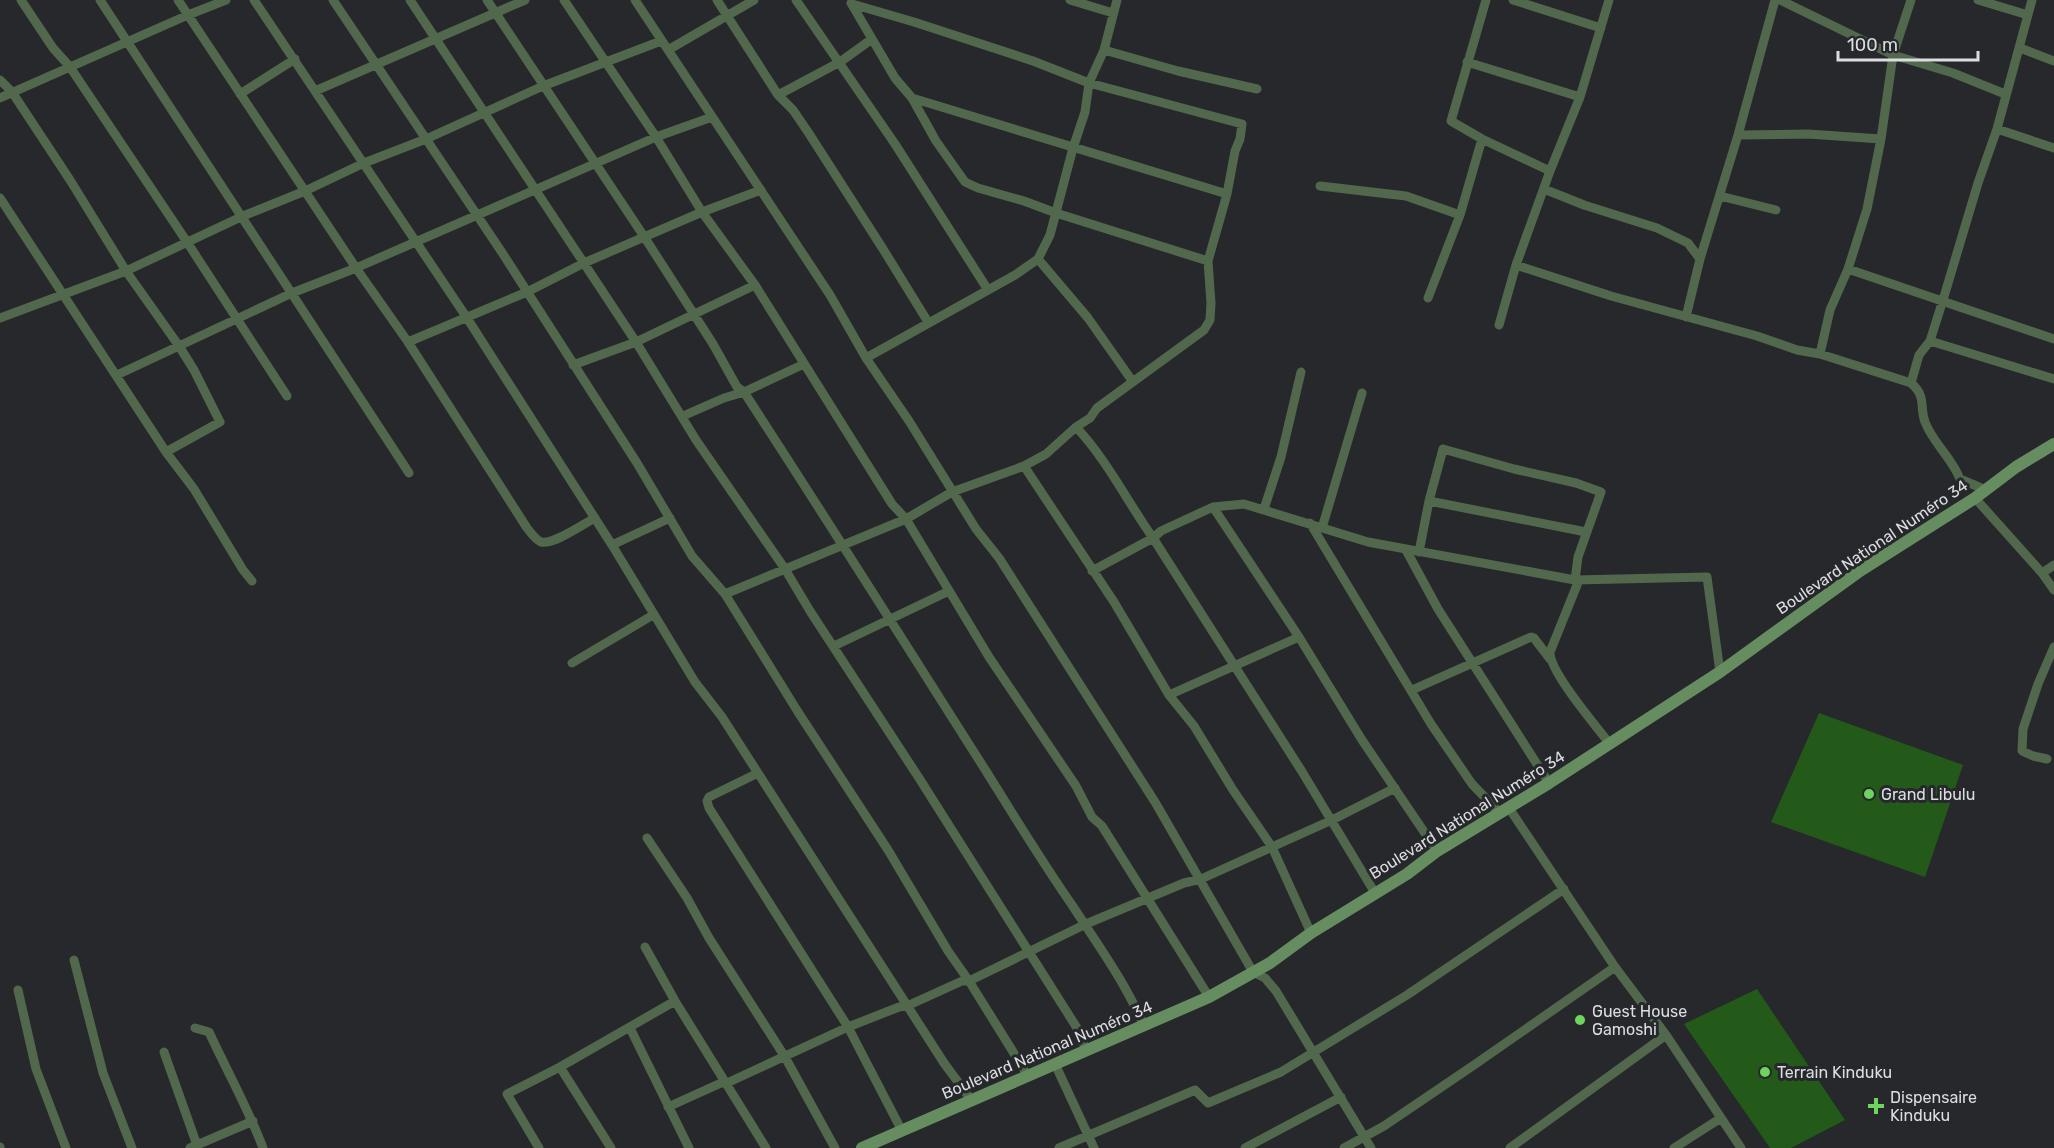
<svg xmlns="http://www.w3.org/2000/svg" width="2054" height="1148" font-family="Rubik,sans-serif">
  <rect width="100%" height="100%" fill="#26282c"/>
  <path fill="#235a1a" d="M 1819,713 L 1963,765 L 1925,877 L 1771,822 Z
    M 1757,989 L 1845,1120 L 1791,1148 L 1770,1148 L 1684,1024 Z"/>
  <g fill="none" stroke-linecap="round" stroke-linejoin="round">
    <path stroke="#51684d" stroke-width="9" d="M 21,0 L 53,48 L 70,67 L 187,242 L 287,396
      M 100,0 L 409,473
      M 178,0 L 356,268 L 408,342 L 527,528 C 531,533 536,540 541,542 C 554,545 583,524 595,518
      M 254,0 L 467,318 L 612,545 L 695,682 L 722,717 L 944,1063 L 972,1101
      M 333,0 L 503,254 L 637,463 L 692,556 L 725,594 L 798,712 L 888,850 L 948,951 L 969,981 L 1028,1076
      M 410,0 L 636,342 L 696,440 L 785,569 L 810,611 L 919,778 L 1077,1028 L 1086,1050
      M 487,0 L 645,238 L 713,344 L 737,387 L 744,392 C 826,518 906,645 986,771 C 1014,816 1042,862 1072,905 C 1098,945 1125,982 1144,1026
      M 564,0 L 656,137 L 702,212 L 755,285 L 892,504 L 906,519 L 989,657 L 1076,786 L 1092,817 L 1102,826 L 1209,997
      M 635,0 L 830,295 L 866,358 L 909,421 L 976,529 L 999,558 L 1155,802 L 1253,972 L 1265,978 L 1276,991 L 1371,1148
      M 717,0 L 778,95 L 793,110 L 808,132 L 883,249 L 928,322
      M 796,0 L 895,144 L 988,290
      M 1070,0 L 1113,13
      M 1486,0 L 1451,121 L 1482,139 L 1550,171
      M 1513,0 L 1601,28
      M 1780,0 L 1893,55 L 1953,73 L 2005,94
      M 1978,0 L 2028,15
      M 851,3 L 895,78 L 912,98 L 936,141 L 965,182 L 978,188 L 1024,201 L 1056,213 L 1208,261
      M 2020,48 L 2054,61
      M 668,50 L 754,0
      M 1104,50 L 1178,71 L 1257,89
      M 1467,62 L 1580,97
      M 0,80 L 12,92 L 70,180 L 126,271 L 179,346 L 194,370 L 220,422 L 166,452
      M 315,91 L 525,0
      M 240,94 L 295,59
      M 778,95 L 840,62 L 872,39
      M 0,98 L 188,15 L 226,0
      M 912,98 L 1227,194
      M 1997,129 L 2054,148
      M 1738,135 L 1808,134 L 1881,139
      M 1320,186 L 1406,196 L 1460,215
      M 1544,189 L 1584,205 L 1657,228 L 1688,243 L 1700,259
      M 1720,196 L 1776,210
      M 0,198 L 166,452 L 194,489 L 243,570 L 252,581
      M 1038,259 L 1088,318 L 1133,382
      M 1516,265 L 1611,296 L 1757,336 L 1797,350 L 1820,354 L 1911,383 C 1927,397 1919,405 1925,422 C 1933,443 1952,458 1960,479 L 1986,490
      M 1848,269 L 2054,339
      M 1428,298 L 1460,215 L 1482,139
      M 1686,317 L 1700,259 L 1738,135 L 1775,0
      M 0,318 L 126,271 L 243,216 L 305,191 L 364,163 L 426,139 L 543,86 L 661,41
      M 1499,325 L 1516,265 L 1550,171 L 1580,97 L 1609,0
      M 1930,341 L 2054,379
      M 408,342 L 527,292 L 584,263 L 702,212 L 761,190
      M 1820,354 L 1830,310 L 1848,269 L 1867,209 L 1881,139 L 1893,55 L 1911,0
      M 866,358 L 1015,275 L 1038,259 L 1050,235 L 1073,148 L 1085,112 L 1089,83 L 1104,50 L 1117,0
      M 573,365 L 636,342 L 755,285
      M 117,375 L 292,293 L 356,268 L 656,137 L 712,117
      M 1911,383 L 1919,355 L 1930,341 L 1943,300 L 1978,183 L 1997,129 L 2032,0
      M 683,416 L 724,398 L 744,392 L 804,364
      M 1076,427 C 1107,460 1127,501 1153,538 L 1301,770 L 1375,893
      M 1024,466 L 1114,602 L 1169,695 L 1194,726 L 1233,790 L 1272,847 L 1311,933
      M 1975,498 L 2042,573 L 2054,590
      M 1429,501 L 1586,532
      M 1213,507 L 1299,637 L 1362,740 L 1437,851
      M 1264,509 L 1281,457 L 1301,372
      M 1310,523 L 1431,724 L 1472,784 L 1500,813
      M 1322,528 L 1362,393
      M 612,545 L 670,518
      M 1406,550 L 1438,609 L 1549,783
      M 1419,552 L 1429,501 L 1443,449 L 1514,469 L 1576,483 L 1601,492 L 1578,557 L 1575,580
      M 1092,571 L 1153,538 L 1161,531 L 1213,507 L 1244,504 L 1368,542 L 1575,580 L 1707,577 L 1720,672
      M 2042,573 L 2054,565
      M 1579,580 L 1550,652 C 1549,671 1596,726 1609,743
      M 725,594 L 906,519 L 952,492 L 1024,466 L 1046,454 L 1076,427 L 1090,418 L 1097,408 L 1204,330 L 1210,320 L 1211,303 L 1208,261 L 1227,194 L 1235,151 L 1240,139 L 1242,124 L 1089,83 L 1033,61 L 914,22 L 852,4
      M 834,646 L 949,591
      M 572,663 L 653,615
      M 1412,690 L 1531,637 L 1534,638 L 1550,659
      M 1169,695 L 1299,637
      M 2047,759 L 2033,756 L 2022,751 L 2023,729 L 2038,684 L 2054,647
      M 758,773 L 709,797 L 707,801 L 709,808 L 848,1027 L 902,1131
      M 1509,808 L 1615,967 L 1666,1035 L 1741,1148
      M 647,838 L 687,898 L 709,938 L 785,1057 L 835,1148
      M 645,947 L 675,1001 L 766,1148
      M 74,960 L 103,1073 L 132,1148
      M 18,990 L 36,1069 L 66,1148
      M 195,1028 L 209,1032 C 227,1071 248,1108 263,1148
      M 630,1028 L 689,1148
      M 164,1052 L 198,1148
      M 1055,1064 L 1094,1148
      M 560,1067 L 611,1148
      M 668,1107 L 721,1083 L 727,1083 L 848,1027 L 899,1007 L 907,1006 L 962,981 L 969,981 L 1086,924 L 1184,883 L 1201,879 L 1332,820 L 1395,788
      M 0,1147 L 0,1148
      M 190,1148 L 253,1121
      M 539,1148 L 507,1094 L 560,1067 L 675,1001
      M 1059,1148 L 1195,1090 L 1208,1103 L 1281,1072 L 1407,995 L 1564,889
      M 1245,1148 L 1341,1097
      M 1344,1148 L 1384,1126 L 1474,1065 L 1615,967
      M 1510,1148 L 1666,1035
      M 1674,1148 L 1721,1118"/>
    <path stroke="#668d60" stroke-width="12" d="M 862,1148 L 1209,997 L 1270,963 L 1311,933 L 1407,874 L 1437,851 L 1549,783 L 1720,672 L 1860,571 L 1975,498 L 2016,467 L 2054,444"/>
  </g>
  <g fill="#6fd360" stroke="#26282c" stroke-width="2">
    <circle cx="1869" cy="794" r="6"/>
    <circle cx="1580" cy="1020" r="6"/>
    <circle cx="1765" cy="1072" r="6"/>
    <path d="M1873 1097h6v6h6v6h-6v6h-6v-6h-6v-6h6z"/>
  </g>
  <g text-anchor="middle" dominant-baseline="central" stroke-width="6" stroke-linejoin="round" paint-order="stroke">
    <g font-size="16" fill="#dcdde0" stroke="#26282c">
      <text transform="translate(1872 547) rotate(-34)">Boulevard National Numéro 34</text>
      <text transform="translate(1467 815) rotate(-32)">Boulevard National Numéro 34</text>
      <text transform="translate(1047 1050) rotate(-23)">Boulevard National Numéro 34</text>
    </g>
    <g font-size="16" fill="#dcdde0" stroke="#26282c" text-anchor="start">
      <text x="1881" y="794">Grand Libulu</text>
      <text x="1592" y="1011">Guest House<tspan x="1592" dy="18">Gamoshi</tspan></text>
      <text x="1777" y="1072">Terrain Kinduku</text>
      <text x="1890" y="1097">Dispensaire<tspan x="1890" dy="18">Kinduku</tspan></text>
    </g>
  </g>
  <path d="M1838 51v9h140v-9" fill="none" stroke="#dcdde0" stroke-width="3"/>
  <text x="1847" y="51" font-size="18" fill="#dcdde0" stroke="#26282c" stroke-width="4.5" paint-order="stroke">100 m</text>
</svg>
